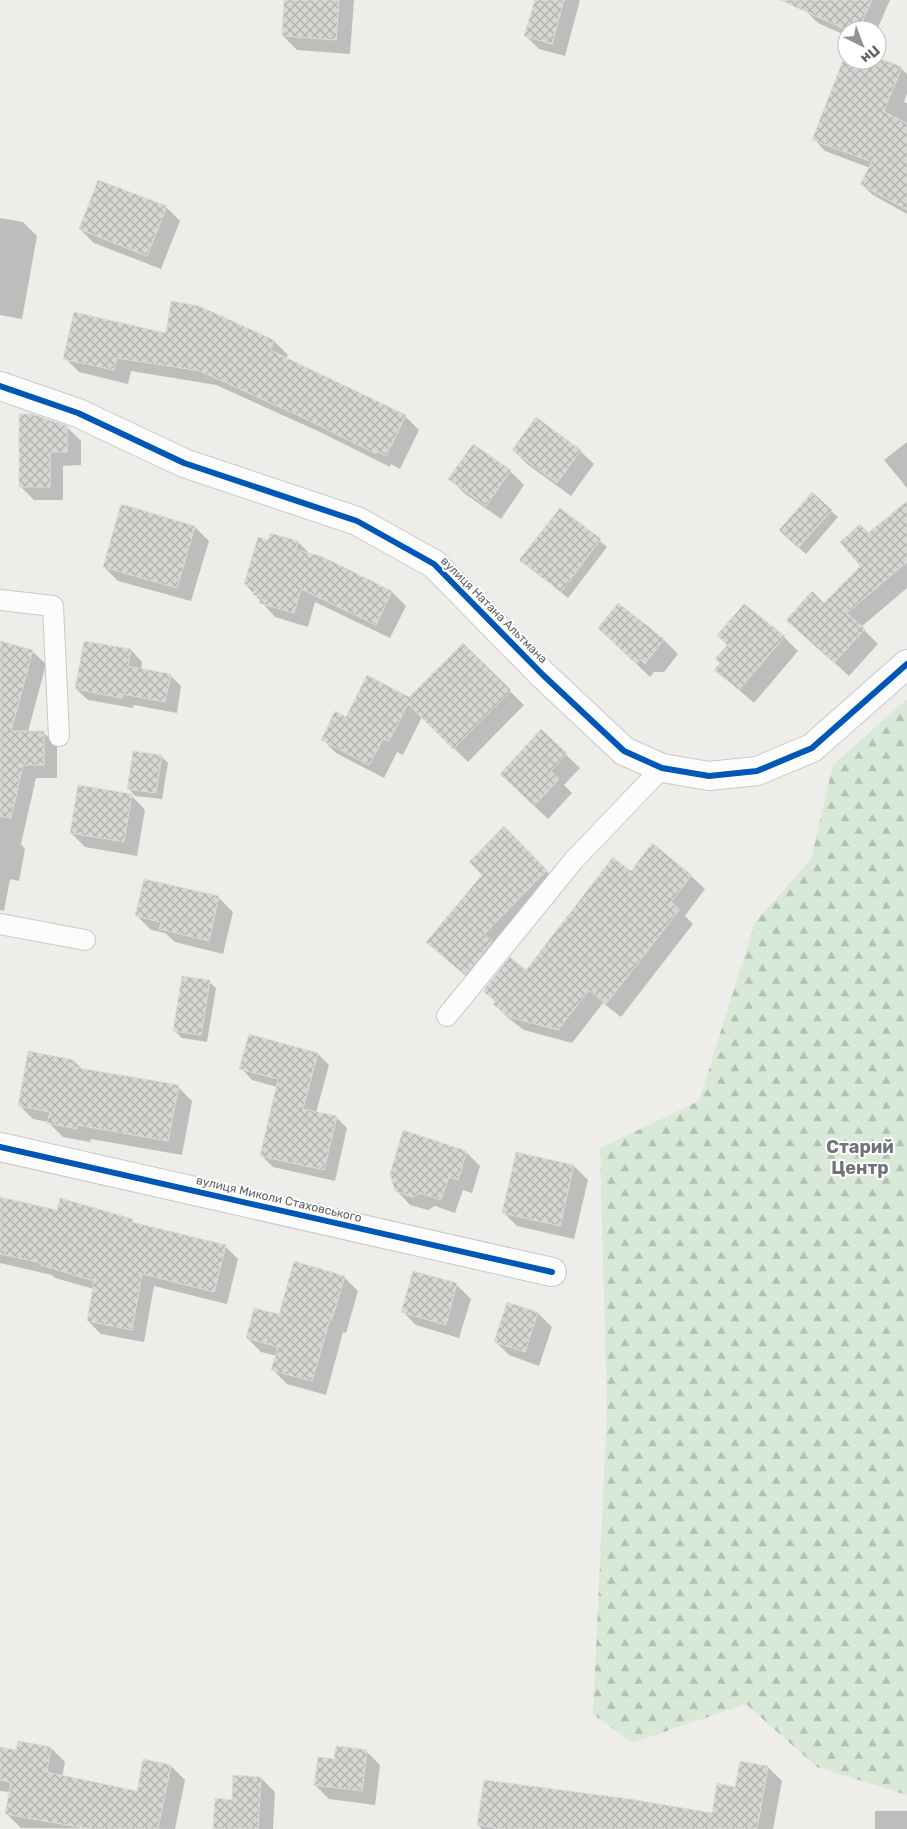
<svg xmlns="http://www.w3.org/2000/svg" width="907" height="1829" font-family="Rubik,sans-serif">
  <defs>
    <pattern id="forest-firs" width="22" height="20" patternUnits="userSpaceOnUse" patternTransform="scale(1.25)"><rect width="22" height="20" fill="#d9e9d7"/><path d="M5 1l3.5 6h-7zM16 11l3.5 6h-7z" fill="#b3c0b2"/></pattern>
    <pattern id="building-cross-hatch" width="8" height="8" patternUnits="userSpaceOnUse" patternTransform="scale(1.25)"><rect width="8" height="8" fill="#d7d6d3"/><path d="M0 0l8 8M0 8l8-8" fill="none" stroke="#b2b1af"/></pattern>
  </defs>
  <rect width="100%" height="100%" fill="#eeedea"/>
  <path fill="url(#forest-firs)" d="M 907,699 L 907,1795 L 817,1767 L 746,1704 L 632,1743 L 593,1714 L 607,1410 L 600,1148 L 699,1101 L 755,922 L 811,859 L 833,765 Z"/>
  <path fill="#0003" d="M 285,0 L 354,0 L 350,54 L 297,50 L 283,36 Z
    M 536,0 L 580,0 L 565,56 L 539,49 L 526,36 Z
    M 810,0 L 890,0 L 877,30 L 847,30 L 847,36 L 818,23 L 805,10 Z
    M 847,54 L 847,60 L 877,60 L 877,59 L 901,68 L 907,74 L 907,93 L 904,102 L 907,103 L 907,214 L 873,195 L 861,184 L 870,168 L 825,151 L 814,139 Z
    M 166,207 L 180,221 L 161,269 L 94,243 L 80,229 Z
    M 0,218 L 23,222 L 37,236 L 22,319 L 0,315 Z
    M 199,307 L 274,341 L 288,355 L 286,359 L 405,416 L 419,430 L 400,469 L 391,464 L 390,467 L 320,432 L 216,385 L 131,371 L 128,384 L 79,372 L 65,358 L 167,335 Z
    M 67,427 L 81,441 L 81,465 L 63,466 L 63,500 L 34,500 L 20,486 Z
    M 907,442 L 907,488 L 884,460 Z
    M 513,450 L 580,451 L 594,464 L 571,496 L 527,464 Z
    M 510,471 L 524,485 L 501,519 L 464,493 L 450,479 Z
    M 812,494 L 838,517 L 806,554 L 787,537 Z
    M 560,509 L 607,547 L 568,598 L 521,560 Z
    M 907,522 L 907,588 L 861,627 L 878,644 L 849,676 L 788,620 L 824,605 L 861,566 L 869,534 Z
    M 195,527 L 209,541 L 191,601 L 118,581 L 104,567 Z
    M 269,541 L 298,542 L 311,555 L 320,558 L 392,592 L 406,606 L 390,638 L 315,602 L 308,627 L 275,617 L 245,584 Z
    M 618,605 L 664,640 L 678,654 L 664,672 L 654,672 L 650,677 L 614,642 Z
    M 784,637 L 798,651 L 754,703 L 716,670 Z
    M 0,642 L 32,651 L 46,664 L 28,732 L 43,732 L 57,746 L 57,778 L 36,778 L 21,844 L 25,849 L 19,881 L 10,879 L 4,911 L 0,910 Z
    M 463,645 L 524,705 L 468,762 L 422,717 L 403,755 L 397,752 L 384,778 L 336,753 L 322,739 L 346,718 L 409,699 Z
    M 131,650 L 142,662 L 141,669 L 170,675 L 181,686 L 177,713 L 134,705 L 133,708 L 88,700 L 76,689 Z
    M 541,731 L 580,768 L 564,785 L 572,793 L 548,819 L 515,788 Z
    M 161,756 L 168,763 L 162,799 L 135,796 L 129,789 Z
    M 131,795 L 145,810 L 137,856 L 85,847 L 71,833 Z
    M 504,828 L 560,885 L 479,988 L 427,942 L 484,875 Z
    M 631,872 L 691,876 L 705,889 L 685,916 L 693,924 L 621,1017 L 603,1003 L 572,1043 L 524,1030 L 508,1018 L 494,1004 L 496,1002 L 485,991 L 526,972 Z
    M 219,898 L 233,912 L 223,954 L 175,942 L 165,933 L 151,930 L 137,916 Z
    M 209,982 L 216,988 L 207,1042 L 182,1038 L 175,1031 Z
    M 318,1054 L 329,1065 L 316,1113 L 336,1117 L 347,1128 L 335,1181 L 273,1167 L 262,1156 L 277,1087 L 252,1080 L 241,1068 Z
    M 74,1061 L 83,1070 L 178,1087 L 192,1101 L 182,1155 L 91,1139 L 90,1142 L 63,1137 L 48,1122 L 33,1119 L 19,1105 Z
    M 466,1152 L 480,1166 L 472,1193 L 463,1190 L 455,1213 L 435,1206 L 428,1210 L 410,1205 L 396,1190 Z
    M 574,1166 L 588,1180 L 574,1239 L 517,1226 L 503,1212 Z
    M 0,1199 L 57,1212 L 132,1221 L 135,1224 L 225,1246 L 238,1259 L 227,1304 L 154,1286 L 144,1342 L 101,1334 L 88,1321 L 94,1289 L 55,1278 L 52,1275 L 0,1263 Z
    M 344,1277 L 358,1291 L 346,1333 L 343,1332 L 326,1395 L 287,1384 L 273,1370 L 277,1356 L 261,1352 L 247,1338 Z
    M 457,1285 L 471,1299 L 459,1338 L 416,1325 L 402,1311 Z
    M 508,1303 L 538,1313 L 552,1327 L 539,1366 L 509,1355 L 495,1341 Z
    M 51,1748 L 65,1762 L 62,1777 L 138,1793 L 144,1761 L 171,1766 L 185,1780 L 175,1829 L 21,1828 L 7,1814 L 11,1792 L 0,1791 L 0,1749 L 17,1752 Z
    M 366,1751 L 380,1765 L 375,1805 L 329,1799 L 315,1785 L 335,1760 Z
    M 741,1762 L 768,1767 L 782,1781 L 773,1829 L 482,1829 L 478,1825 L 713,1815 L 736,1788 Z
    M 261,1778 L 275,1792 L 273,1829 L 215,1829 Z
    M 875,1811 L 907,1811 L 907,1829 L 875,1829 Z"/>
  <path fill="url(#building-cross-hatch)" stroke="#dedcd9" d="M 284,0 L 339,0 L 336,40 L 282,36 Z
    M 535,0 L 564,0 L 552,44 L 524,36 Z
    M 780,0 L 872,0 L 858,30 L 847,30 Z
    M 847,50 L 847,60 L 877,60 L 877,57 L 902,67 L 884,111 L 907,124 L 907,210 L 860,184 L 872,162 L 812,140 Z
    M 98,180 L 167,206 L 147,256 L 79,229 Z
    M 171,301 L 199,306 L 274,340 L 270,350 L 406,415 L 386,456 L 377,451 L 376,454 L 304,418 L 200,371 L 117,358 L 114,370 L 63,359 L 74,312 L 166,333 Z
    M 19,414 L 32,414 L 67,426 L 67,452 L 50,452 L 50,487 L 19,487 Z
    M 536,417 L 581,450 L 557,483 L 512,450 Z
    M 473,444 L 511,470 L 486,506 L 448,479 Z
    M 812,492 L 832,510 L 798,548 L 779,530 Z
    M 907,501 L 907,562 L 847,613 L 865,629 L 834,663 L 786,620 L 812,591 L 824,603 L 860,566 L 840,542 L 860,524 L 868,533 Z
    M 121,504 L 195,526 L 177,588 L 103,567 Z
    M 560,508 L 601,539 L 561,592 L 519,560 Z
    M 270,533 L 298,541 L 296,550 L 321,556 L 392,591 L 376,625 L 301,589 L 294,613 L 259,603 L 261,597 L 253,595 L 255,588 L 244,584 L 258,537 L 268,540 Z
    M 618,603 L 664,639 L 645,664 L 640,659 L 636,664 L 598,628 Z
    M 744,604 L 785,636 L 739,690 L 714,670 L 720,663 L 715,659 L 727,645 L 717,635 Z
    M 0,641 L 33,650 L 11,731 L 44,731 L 44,765 L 23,765 L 11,818 L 0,816 Z
    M 84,641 L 131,649 L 128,666 L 171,674 L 165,702 L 123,694 L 122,698 L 75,689 Z
    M 463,643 L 511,690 L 453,749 L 408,704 L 389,741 L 383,739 L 369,765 L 321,740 L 335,711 L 346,717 L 367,675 L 409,697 Z
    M 541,729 L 567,753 L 551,771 L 559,779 L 534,806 L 500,774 Z
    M 133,751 L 162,755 L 156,793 L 127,789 Z
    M 78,785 L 132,794 L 124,842 L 70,833 Z
    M 504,826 L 547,870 L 484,934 L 492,941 L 465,975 L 426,942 L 482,875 L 469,862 Z
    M 652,843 L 692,875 L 671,902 L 680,909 L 606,1004 L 589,990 L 558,1030 L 509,1017 L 493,1004 L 495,1001 L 483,991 L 510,957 L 526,970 L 613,857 L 631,871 Z
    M 144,879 L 219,896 L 209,941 L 159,929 L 161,922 L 135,916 Z
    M 182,976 L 210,980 L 201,1035 L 173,1031 Z
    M 249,1034 L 318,1053 L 303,1109 L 337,1116 L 324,1170 L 260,1156 L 278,1079 L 239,1069 Z
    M 28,1051 L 74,1060 L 73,1067 L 179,1085 L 168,1141 L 77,1125 L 77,1129 L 47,1123 L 50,1112 L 18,1106 Z
    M 403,1130 L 467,1151 L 458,1180 L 449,1177 L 441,1200 L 420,1193 L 413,1197 L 395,1191 L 390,1174 Z
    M 516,1152 L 574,1165 L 560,1226 L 502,1213 Z
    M 0,1197 L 57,1210 L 60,1198 L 133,1219 L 132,1222 L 226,1245 L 214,1292 L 142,1274 L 132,1330 L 87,1321 L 94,1281 L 41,1265 L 41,1263 L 0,1254 Z
    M 294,1261 L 345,1276 L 332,1319 L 330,1319 L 312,1381 L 271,1370 L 278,1347 L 246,1338 L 254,1308 L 279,1314 Z
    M 413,1271 L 457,1283 L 446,1325 L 401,1312 Z
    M 507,1302 L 538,1312 L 525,1352 L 494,1342 Z
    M 18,1741 L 51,1747 L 47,1772 L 137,1791 L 143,1759 L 171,1765 L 158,1829 L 90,1829 L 5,1814 L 11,1782 L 0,1780 L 0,1747 L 16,1750 Z
    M 336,1746 L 367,1750 L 362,1791 L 314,1785 L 318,1757 L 334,1759 Z
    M 740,1761 L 768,1766 L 757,1829 L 502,1829 L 477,1825 L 484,1780 L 630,1799 L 712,1813 L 717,1783 L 735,1787 Z
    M 233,1775 L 261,1777 L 258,1829 L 213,1829 L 215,1798 L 232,1800 Z"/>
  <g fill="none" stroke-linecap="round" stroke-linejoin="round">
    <g stroke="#c9c9c9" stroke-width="22">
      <path id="lane" d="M 0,600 L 53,606 L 59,736
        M 0,924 L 85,940
        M 447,1016 L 574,860 L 662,768"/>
    </g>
    <g stroke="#c9c9c9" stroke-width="30">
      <path id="street" d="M 0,386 L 78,413 L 184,463 L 357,521 L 434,564 L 543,675 L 624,751 L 662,768 L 709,776 L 757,771 L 812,748 L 907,664
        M 0,1147 L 552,1272"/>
    </g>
    <use href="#lane" stroke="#fcfcfc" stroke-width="20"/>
    <use href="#street" stroke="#fcfcfc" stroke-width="28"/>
    <g stroke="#fff" stroke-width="9">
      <path id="cycleway" d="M 0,386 L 78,413 L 184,463 L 357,521 L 434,564 L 543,675 L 624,751 L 662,768 L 709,776 L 757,771 L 812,748 L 907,664
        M 0,1147 L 552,1272"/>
    </g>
    <use href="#cycleway" stroke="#0057b8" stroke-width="6"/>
  </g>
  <g text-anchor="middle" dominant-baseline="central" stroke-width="4" stroke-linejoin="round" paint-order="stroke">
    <g font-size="12" fill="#5f6267" stroke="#fff">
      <text transform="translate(494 610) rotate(45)">вулиця Натана Альтмана</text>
      <text transform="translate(279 1199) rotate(13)">вулиця Миколи Стаховського</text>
    </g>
    <g font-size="18" font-weight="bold" fill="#707479" stroke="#fff">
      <text x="860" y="1147">Старий<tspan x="860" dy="21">Центр</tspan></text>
    </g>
  </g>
  <g transform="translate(862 45) rotate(138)"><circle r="24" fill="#ffffff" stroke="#bfc0c2"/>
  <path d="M0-4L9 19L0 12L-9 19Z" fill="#919395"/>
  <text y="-8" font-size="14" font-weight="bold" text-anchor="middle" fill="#5f6267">Пн</text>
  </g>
</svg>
